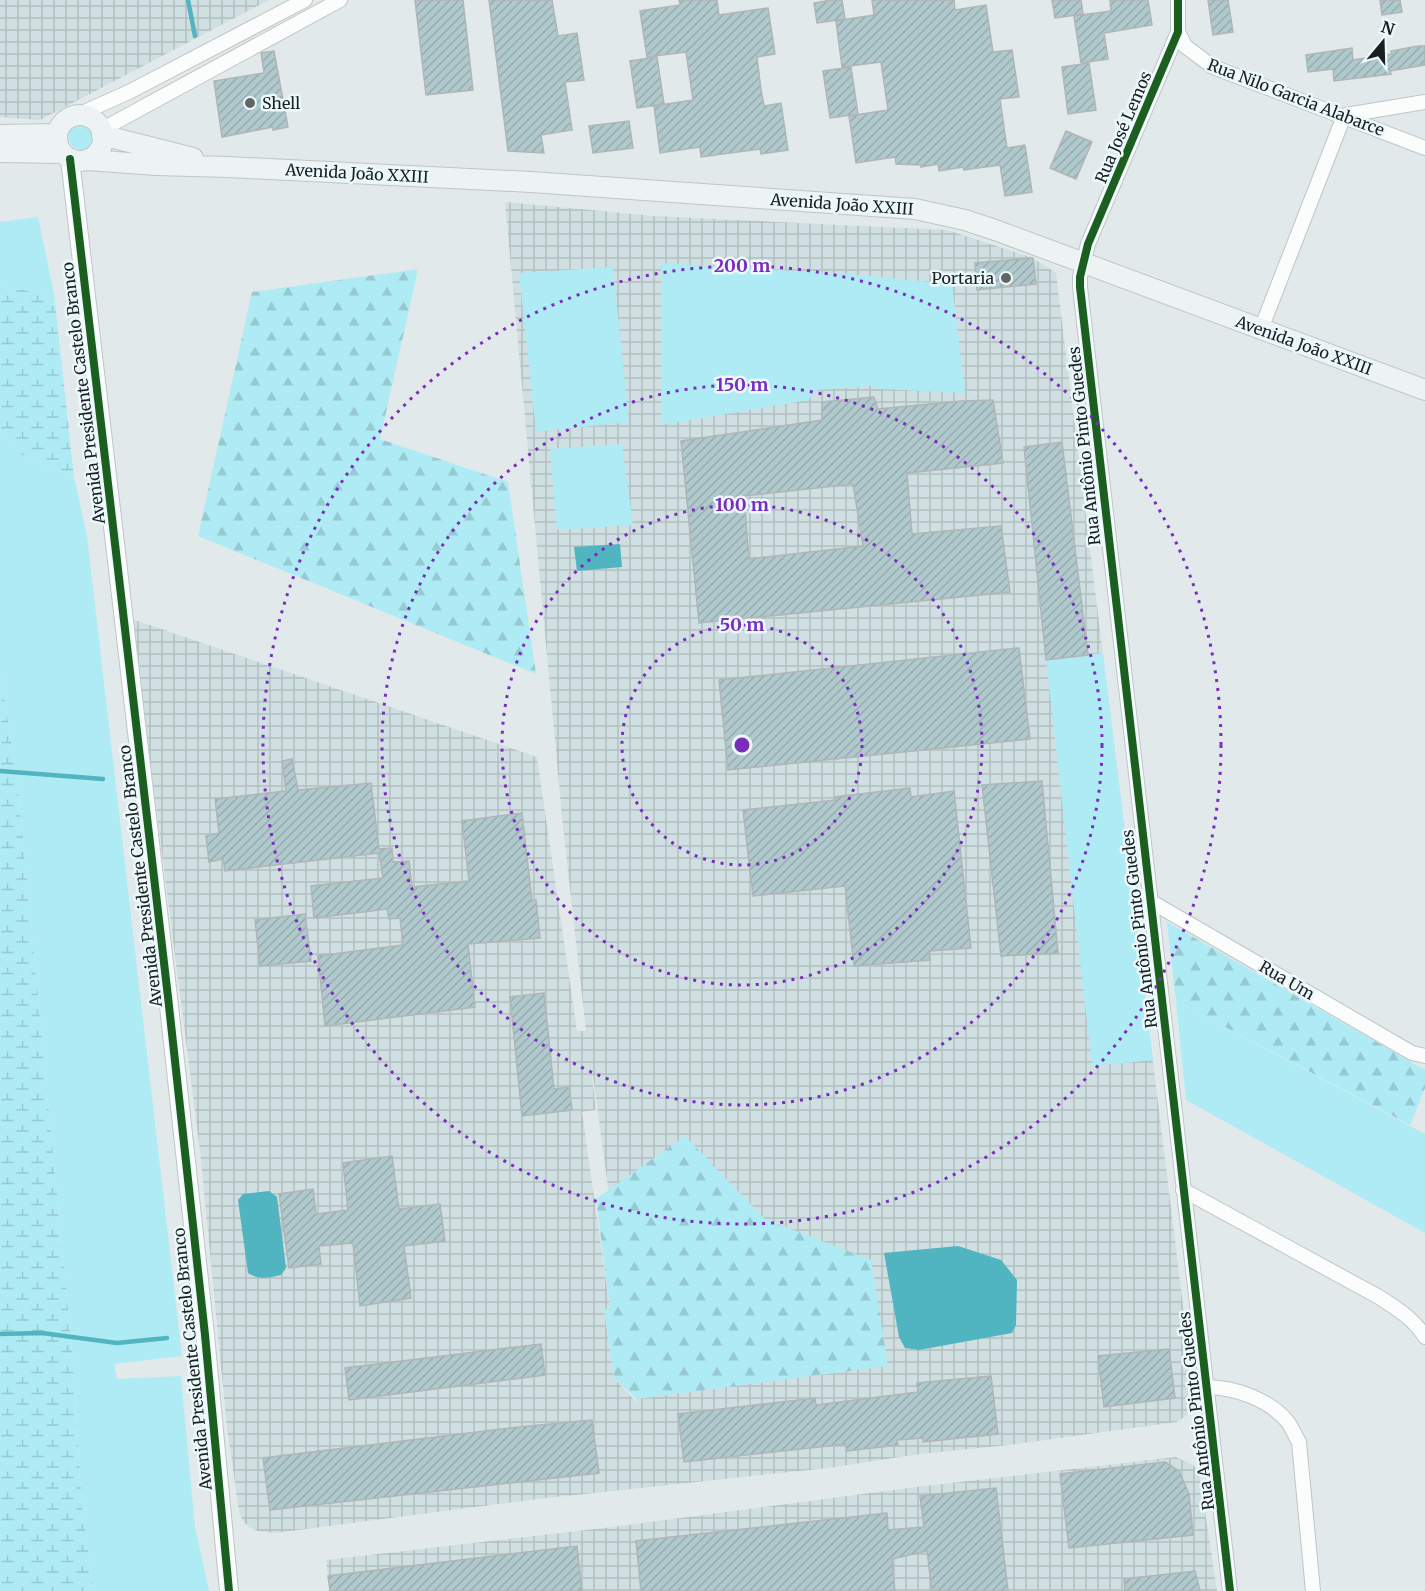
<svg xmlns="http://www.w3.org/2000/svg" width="1425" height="1591" font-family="Merriweather,serif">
  <defs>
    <pattern id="industrial-grid" width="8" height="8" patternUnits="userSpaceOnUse" patternTransform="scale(1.5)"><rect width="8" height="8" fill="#d0dfe2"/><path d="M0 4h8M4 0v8" fill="none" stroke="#b2bfc1"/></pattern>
    <pattern id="forest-firs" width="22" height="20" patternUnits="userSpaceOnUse" patternTransform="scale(1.5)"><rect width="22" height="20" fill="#afebf4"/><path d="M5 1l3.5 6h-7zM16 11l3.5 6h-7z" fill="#96c9d1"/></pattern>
    <pattern id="wetland-marsh" width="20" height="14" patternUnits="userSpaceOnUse" patternTransform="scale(1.5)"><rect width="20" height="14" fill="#afebf4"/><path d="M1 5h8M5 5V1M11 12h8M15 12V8" fill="none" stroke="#96c9d1"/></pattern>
    <pattern id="building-hatch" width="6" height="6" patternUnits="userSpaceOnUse" patternTransform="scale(1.5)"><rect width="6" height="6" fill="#b0c9cd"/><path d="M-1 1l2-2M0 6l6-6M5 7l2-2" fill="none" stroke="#97acb0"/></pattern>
  </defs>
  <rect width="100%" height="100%" fill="#e2e9ea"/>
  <path fill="url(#industrial-grid)" fill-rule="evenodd" d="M 0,0 L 269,0 L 40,120 L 0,117 Z
    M 505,202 L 654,216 L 947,230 L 1033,258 L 1056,273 L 1194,1395 L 1191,1412 L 1177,1422 L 1009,1445 L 920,1454 L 828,1468 L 538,1499 L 275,1533 L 258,1531 L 249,1527 L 242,1520 L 239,1511 L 227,1427 L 200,1151 L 132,619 L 537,757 L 577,1031 L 586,1031 L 562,817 ZM 592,1076 L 593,1076 L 637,1403 L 614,1378 L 604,1309 L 610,1309 L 582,1112 L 596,1110 Z
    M 1176,1457 L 1193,1465 L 1199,1472 L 1217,1591 L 330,1591 L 326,1560 L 612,1527 L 908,1488 Z"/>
  <path fill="#afebf4" d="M68 136a14 14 0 1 1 28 0a14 14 0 1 1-28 0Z
    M 38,217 L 54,294 L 0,287 L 0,222 Z
    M 661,263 L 848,274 L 952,284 L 965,393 L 880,389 L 871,386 L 818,390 L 808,400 L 662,425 Z
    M 613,267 L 629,422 L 536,432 L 519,273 Z
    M 0,434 L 23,456 L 74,477 L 87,536 L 182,1356 L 114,1364 L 117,1379 L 181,1376 L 195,1527 L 209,1591 L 94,1591 L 82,1507 L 73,1362 L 17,779 L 0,671 Z
    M 622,444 L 633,525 L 557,530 L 550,449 Z
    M 1103,653 L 1153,1060 L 1092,1066 L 1046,660 Z
    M 1176,1001 L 1425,1134 L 1425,1233 L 1186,1100 Z"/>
  <path fill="url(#forest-firs)" d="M 418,269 L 380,439 L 508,482 L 536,674 L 198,536 L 252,292 Z
    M 1167,922 L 1425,1070 L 1425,1088 L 1410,1125 L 1176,1001 Z
    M 685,1136 L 765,1219 L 871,1260 L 888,1366 L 637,1399 L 614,1378 L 604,1309 L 610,1308 L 596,1199 Z"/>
  <path fill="url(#wetland-marsh)" d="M 0,287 L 54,294 L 74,477 L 23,456 L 0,434 Z
    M 0,671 L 17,779 L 73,1362 L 82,1507 L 94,1591 L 0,1591 Z"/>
  <path fill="#51b4c1" d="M 620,544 L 622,567 L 577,571 L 574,547 Z
    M 269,1191 L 277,1197 L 286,1268 L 281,1275 C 269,1278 258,1280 248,1273 L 238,1200 L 243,1194 Z
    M 958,1246 L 1001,1260 L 1017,1280 L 1016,1325 L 1012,1333 L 919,1350 L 905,1348 L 899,1337 L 884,1253 Z"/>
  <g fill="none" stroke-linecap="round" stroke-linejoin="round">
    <path stroke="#51b4c1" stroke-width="4.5" d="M 188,0 L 195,36
      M 0,771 L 103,779
      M 0,1334 L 42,1333 L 117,1343 L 167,1338"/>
  </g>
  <path fill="url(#building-hatch)" stroke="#b0b5b6" stroke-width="1.5" fill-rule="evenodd" d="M 415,0 L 463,0 L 473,90 L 426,95 Z
    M 489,0 L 552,0 L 558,36 L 577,33 L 584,80 L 565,82 L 572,130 L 541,135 L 544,153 L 508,151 Z
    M 679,0 L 717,0 L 719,15 L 768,8 L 775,54 L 757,57 L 761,90 L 764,106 L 781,103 L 788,150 L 761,154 L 760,149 L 701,157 L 700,147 L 660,153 L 654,106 L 693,100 L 686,52 L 647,57 L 640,11 L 680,5 Z
    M 831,0 L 842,0 L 845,19 L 817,23 L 814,3 Z
    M 872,0 L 954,0 L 955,10 L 986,5 L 993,52 L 1012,50 L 1019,97 L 1000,99 L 1007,148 L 1025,145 L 1032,192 L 1005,196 L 1000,165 L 964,170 L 963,167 L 939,171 L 938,164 L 921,167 L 921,165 L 896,164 L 895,157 L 856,163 L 849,116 L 888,110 L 881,62 L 842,67 L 836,21 L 874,15 Z
    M 1052,0 L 1081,0 L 1083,14 L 1055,18 Z
    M 1110,0 L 1148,0 L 1152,25 L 1104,33 L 1108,59 L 1081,63 L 1074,16 L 1111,11 Z
    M 1208,0 L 1228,0 L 1233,32 L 1213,35 Z
    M 1380,0 L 1400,0 L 1402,12 L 1382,15 Z
    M 1418,46 L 1425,46 L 1425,65 L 1390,71 L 1391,74 L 1334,81 L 1333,69 L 1308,72 L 1306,55 L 1352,48 L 1353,60 L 1392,54 L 1391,51 Z
    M 274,51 L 288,127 L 273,130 L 273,127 L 222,137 L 214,81 L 264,73 L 261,53 Z
    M 657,57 L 664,104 L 637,108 L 630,61 Z
    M 1089,63 L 1096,110 L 1068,114 L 1062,67 Z
    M 851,67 L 858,114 L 830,118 L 823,71 Z
    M 629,121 L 633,148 L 593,153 L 589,126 Z
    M 1066,131 L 1092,142 L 1076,179 L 1050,168 Z
    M 1033,258 L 1036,284 L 977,290 L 975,263 Z
    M 874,397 L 878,409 L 962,401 L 993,400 L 1003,463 L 907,473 L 912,534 L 1001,526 L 1010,592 L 699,623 L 681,441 L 822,420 L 822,402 ZM 853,484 L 863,546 L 749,559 L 744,496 Z
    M 1062,442 L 1088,655 L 1046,660 L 1024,447 Z
    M 1019,648 L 1030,739 L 728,770 L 719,680 Z
    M 292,759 L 298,790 L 371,783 L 379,849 L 392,848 L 393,862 L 409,861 L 412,887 L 469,881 L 462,821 L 522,813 L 532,901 L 536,900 L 540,938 L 468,944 L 475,1007 L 325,1026 L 318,956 L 403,945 L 400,918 L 389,919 L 387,909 L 314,918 L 311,886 L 383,878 L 379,853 L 225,871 L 223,859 L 209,862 L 206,836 L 219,833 L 215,799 L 286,791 L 282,761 Z
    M 1042,781 L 1058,953 L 1001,956 L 982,785 Z
    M 910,788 L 911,797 L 954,791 L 971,948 L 929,951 L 930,960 L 854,966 L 845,886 L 753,896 L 743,810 L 836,800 L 835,797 Z
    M 305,914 L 311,961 L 260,966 L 255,920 Z
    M 544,993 L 554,1089 L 569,1087 L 572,1110 L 522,1116 L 510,997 Z
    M 392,1156 L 399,1209 L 440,1204 L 445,1241 L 404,1246 L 411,1298 L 360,1306 L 353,1243 L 319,1246 L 321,1264 L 289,1268 L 279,1194 L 313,1189 L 316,1214 L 348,1210 L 343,1163 Z
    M 541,1344 L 545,1375 L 349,1400 L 345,1368 Z
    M 1169,1349 L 1175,1398 L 1104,1407 L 1098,1356 Z
    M 991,1376 L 998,1434 L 923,1442 L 923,1438 L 897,1440 L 898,1445 L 847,1451 L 846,1444 L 684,1462 L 678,1414 L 815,1398 L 816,1405 L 918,1392 L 917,1383 Z
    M 592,1420 L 599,1473 L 270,1510 L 263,1458 L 519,1427 Z
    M 1165,1462 L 1179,1471 L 1189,1494 L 1193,1535 L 1069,1548 L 1060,1474 Z
    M 996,1488 L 1008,1591 L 932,1591 L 927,1551 L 892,1559 L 895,1591 L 641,1591 L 636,1541 L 887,1513 L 888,1530 L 924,1527 L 920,1496 Z
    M 577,1546 L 582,1591 L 330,1591 L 328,1576 Z
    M 1195,1571 L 1200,1591 L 1125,1591 L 1124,1579 Z"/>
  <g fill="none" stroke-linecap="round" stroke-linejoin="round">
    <g stroke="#c0c5c6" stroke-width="16">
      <path id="minor" d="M 1178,0 L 1178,32 L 1088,244 L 1080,277 L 1080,287 L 1230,1591
        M 1178,32 L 1185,46 L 1213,67 L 1425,148
        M 1346,115 L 1425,102
        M 73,117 L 129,92 L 305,0
        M 101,130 L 340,0
        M 1261,329 L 1344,116
        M 1150,901 L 1412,1053 L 1425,1056
        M 1183,1190 L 1379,1297 C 1396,1308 1414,1319 1425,1337
        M 1208,1387 C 1236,1388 1268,1399 1287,1421 C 1292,1427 1295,1436 1299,1442 L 1313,1591"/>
    </g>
    <g stroke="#c0c5c6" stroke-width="20">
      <path id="tertiary" d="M 70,159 L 168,997 L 205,1335 L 229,1591"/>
    </g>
    <g stroke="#c0c5c6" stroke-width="22">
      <path id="secondary" d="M57 138a23 23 0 1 1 46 0a23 23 0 1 1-46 0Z
        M 0,135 L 57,134
        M 102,135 L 193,158
        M 0,152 L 62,153
        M 88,160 L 156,165 L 228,167 L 531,182 L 915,209 L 965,220 L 998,231 L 1425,390"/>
    </g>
    <use href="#minor" stroke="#fbfcfc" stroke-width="14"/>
    <use href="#tertiary" stroke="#fbfcfc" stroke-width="18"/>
    <use href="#secondary" stroke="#edf2f2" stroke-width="20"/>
    <g stroke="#ebf9fc" stroke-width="11">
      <path id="cycleway" d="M 1178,0 L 1178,32 L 1088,244 L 1080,277 L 1080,287 L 1230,1591
        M 70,159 L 168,997 L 205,1335 L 229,1591"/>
    </g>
    <use href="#cycleway" stroke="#1b5e20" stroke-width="8"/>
  </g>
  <g fill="none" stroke="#7b2cbf" stroke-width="3" stroke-dasharray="3 6">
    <circle cx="742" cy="745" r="120"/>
    <circle cx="742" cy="745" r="240"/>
    <circle cx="742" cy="745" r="360"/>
    <circle cx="742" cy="745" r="479"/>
  </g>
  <g fill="#606666" stroke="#ebf9fc" stroke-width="2">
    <circle cx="250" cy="103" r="6"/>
    <circle cx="1006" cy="278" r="6"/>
  </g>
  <g text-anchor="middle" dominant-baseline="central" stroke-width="5" stroke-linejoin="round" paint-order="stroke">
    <g font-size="16" fill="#1a1f1f" stroke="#ebf9fc">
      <text transform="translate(1296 97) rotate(21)">Rua Nilo Garcia Alabarce</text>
      <text transform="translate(1123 127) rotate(-67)">Rua José Lemos</text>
      <text transform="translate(357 173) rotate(3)">Avenida João XXIII</text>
      <text transform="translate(842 204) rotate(4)">Avenida João XXIII</text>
      <text transform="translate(1304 345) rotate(20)">Avenida João XXIII</text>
      <text transform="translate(83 393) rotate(-97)">Avenida Presidente Castelo Branco</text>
      <text transform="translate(1084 446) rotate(-96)">Rua Antônio Pinto Guedes</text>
      <text transform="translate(140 876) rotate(-97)">Avenida Presidente Castelo Branco</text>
      <text transform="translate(1139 929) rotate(-97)">Rua Antônio Pinto Guedes</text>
      <text transform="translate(1287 980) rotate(30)">Rua Um</text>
      <text transform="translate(192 1359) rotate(-96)">Avenida Presidente Castelo Branco</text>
      <text transform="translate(1196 1411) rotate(-97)">Rua Antônio Pinto Guedes</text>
    </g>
    <g font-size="16" fill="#1a1f1f" stroke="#ebf9fc" text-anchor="start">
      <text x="262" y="103">Shell</text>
      <text x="994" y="278" text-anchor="end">Portaria</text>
    </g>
  </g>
  <circle cx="742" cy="745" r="9" fill="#7b2cbf" stroke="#ebf9fc" stroke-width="3"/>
  <g font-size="18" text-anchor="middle" font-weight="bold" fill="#7b2cbf" stroke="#ebf9fc" stroke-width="5" stroke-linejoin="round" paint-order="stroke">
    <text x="742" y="272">200 m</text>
    <text x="742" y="391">150 m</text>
    <text x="742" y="511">100 m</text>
    <text x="742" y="631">50 m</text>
  </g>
  <g transform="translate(1383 42) rotate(19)" stroke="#ebf9fc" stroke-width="4.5" paint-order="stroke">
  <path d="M0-4.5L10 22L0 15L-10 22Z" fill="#1a1f1f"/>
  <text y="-9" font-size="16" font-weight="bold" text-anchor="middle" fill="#1a1f1f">N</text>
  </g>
</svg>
